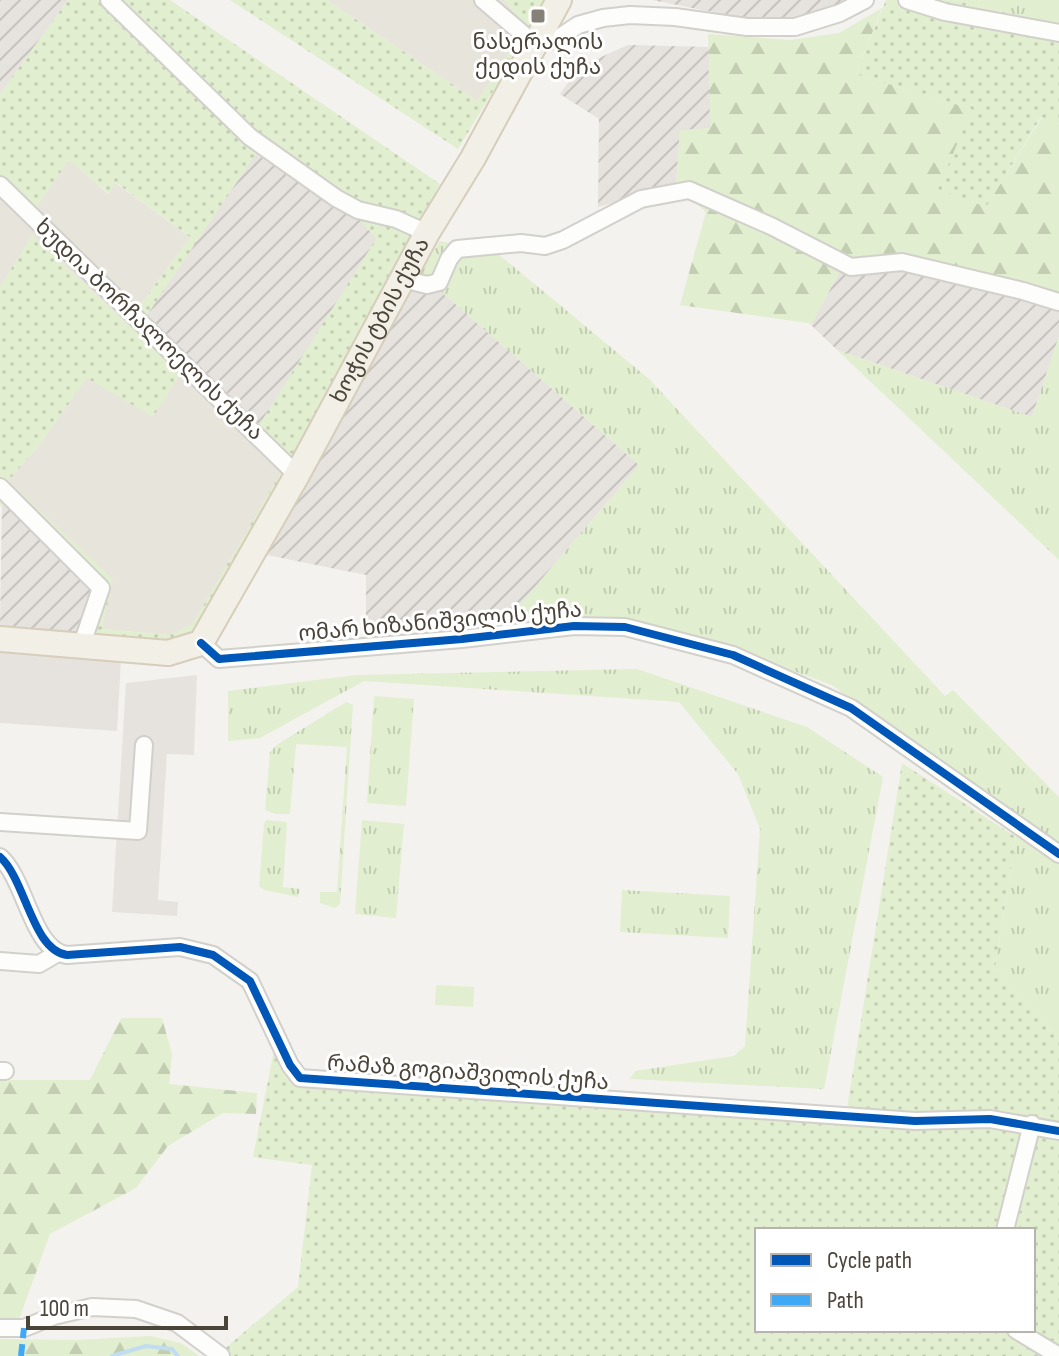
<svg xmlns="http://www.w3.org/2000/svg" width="1059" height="1356" font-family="'Sofia Sans Condensed','Noto Sans Georgian',sans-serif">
  <defs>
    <pattern id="industrial-furrows" width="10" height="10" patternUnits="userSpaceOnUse" patternTransform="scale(2)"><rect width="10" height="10" fill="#e6e2de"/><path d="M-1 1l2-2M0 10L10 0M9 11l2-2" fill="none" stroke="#c7c3bf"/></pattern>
    <pattern id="grass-tufts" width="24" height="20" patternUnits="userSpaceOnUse" patternTransform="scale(2)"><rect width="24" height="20" fill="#e1eecf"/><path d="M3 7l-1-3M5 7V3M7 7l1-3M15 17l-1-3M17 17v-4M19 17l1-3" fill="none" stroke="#c3cdb2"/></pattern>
    <pattern id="forest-firs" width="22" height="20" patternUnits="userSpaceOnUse" patternTransform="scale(2)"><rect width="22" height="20" fill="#e1eecf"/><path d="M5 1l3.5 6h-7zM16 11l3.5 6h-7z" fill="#c3cdb2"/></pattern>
    <pattern id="garden-dots" width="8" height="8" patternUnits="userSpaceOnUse" patternTransform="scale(2)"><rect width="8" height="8" fill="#e1eecf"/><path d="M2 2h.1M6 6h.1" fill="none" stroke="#c3cdb2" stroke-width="1.8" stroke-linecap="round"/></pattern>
  </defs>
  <rect width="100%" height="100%" fill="#f4f2ee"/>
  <path fill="#e7e4dc" d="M 327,0 L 504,0 L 524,24 L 512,50 L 477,101 Z
    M 69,159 L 108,194 L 114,182 L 190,237 L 127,323 L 32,236 L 0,287 L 0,198 L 26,222 Z
    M 181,373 L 282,472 L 192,625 L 169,635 L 102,629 L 8,481 L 37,448 L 87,377 Z"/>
  <path fill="url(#industrial-furrows)" d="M 0,0 L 68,0 L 0,94 Z
    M 652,0 L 857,0 L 813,18 L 753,20 Z
    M 628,45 L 710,47 L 710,128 L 680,131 L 676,186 L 598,207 L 599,119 L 560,94 L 579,67 Z
    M 255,153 L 357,216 L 377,239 L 260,426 L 145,318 Z
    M 898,259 L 1059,302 L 1059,336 L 1032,417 L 837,350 L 811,325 L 843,265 Z
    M 420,273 L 639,465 L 511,615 L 366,628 L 366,575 L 262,554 Z
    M 2,503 L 107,584 L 90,637 L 0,629 Z"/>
  <path fill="url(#grass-tufts)" d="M 952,0 L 1059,0 L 1059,25 Z
    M 440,241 L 497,253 L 649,379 L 945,696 L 953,690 L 1059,797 L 1059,1039 L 995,968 L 1019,819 L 832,685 L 695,635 L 614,617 L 511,615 L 639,465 L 420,273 Z
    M 1059,336 L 1059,560 L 837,350 L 1032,417 Z
    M 637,669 L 807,727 L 883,777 L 824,1089 L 630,1079 L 635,1071 L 734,1056 L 745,1046 L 760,829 L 738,774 L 679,702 L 364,681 L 260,738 L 228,741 L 228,691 L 356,675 Z
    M 374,696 L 414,699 L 406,806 L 367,803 Z
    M 346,702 L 353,705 L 340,904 L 335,908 L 320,903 L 320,892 L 337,892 L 347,747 L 296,744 L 290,814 L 275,814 L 265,810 L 270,752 L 278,744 Z
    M 266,820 L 287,822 L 283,887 L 300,889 L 298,897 L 264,890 L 259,886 L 264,824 Z
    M 362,820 L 404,824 L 396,918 L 355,914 Z
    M 622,890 L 730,896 L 728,938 L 620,932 Z"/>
  <path fill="url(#forest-firs)" d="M 882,8 L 856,74 L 972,109 L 986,207 L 1042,117 L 1059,124 L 1059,294 L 898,259 L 843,265 L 811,325 L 808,323 L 680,305 L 706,212 L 676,186 L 680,130 L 710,128 L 708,34 L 790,40 L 839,33 Z
    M 121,1018 L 162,1018 L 172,1054 L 169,1084 L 257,1093 L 256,1114 L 223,1113 L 168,1146 L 136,1188 L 50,1234 L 18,1322 L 0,1322 L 0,1080 L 90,1080 Z
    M 150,1336 L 181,1343 L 199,1356 L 0,1356 L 0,1339 L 78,1340 Z"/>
  <path fill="#e1eecf" d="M 436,985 L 474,987 L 473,1007 L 435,1005 Z"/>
  <path fill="url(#garden-dots)" fill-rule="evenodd" d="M 68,0 L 170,0 L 440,184 L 246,553 L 197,639 L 177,644 L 90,637 L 107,583 L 3,503 L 0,507 L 0,287 L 32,235 L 127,323 L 190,237 L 115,182 L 109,194 L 69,160 L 26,222 L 0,198 L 0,94 ZM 256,154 L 357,216 L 376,239 L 259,425 L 145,318 ZM 181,373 L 281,472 L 192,625 L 168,635 L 102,629 L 113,579 L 8,481 L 37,448 L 87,378 L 153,417 Z
    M 230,0 L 327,0 L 477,101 L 512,50 L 523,24 L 504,0 L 544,0 L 517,51 L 458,149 Z
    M 886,0 L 952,0 L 1059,25 L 1059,124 L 1041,117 L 986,207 L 938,189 L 972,109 L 856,74 Z
    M 902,763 L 1016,837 L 995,968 L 1059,1039 L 1059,1356 L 231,1356 L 223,1350 L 298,1287 L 312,1165 L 253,1157 L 274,1050 L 298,1084 L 647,1111 L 845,1121 ZM 757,1230 L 1033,1230 L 1033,1330 L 757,1330 Z"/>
  <path fill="#e6e3df" d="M 0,652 L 121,660 L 117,731 L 0,723 Z
    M 197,675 L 194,755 L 167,754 L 158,900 L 178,902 L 177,916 L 112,912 L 126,683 Z"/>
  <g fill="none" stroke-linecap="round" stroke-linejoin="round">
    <path stroke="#c0ddf1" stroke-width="4" d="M 112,1356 L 146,1346 L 172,1349 L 178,1356"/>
    <g stroke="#d2d0cb" stroke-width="20">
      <path id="street" d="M 109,0 L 250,137 L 336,198 L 358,210 L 396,219 L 427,233
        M 483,0 L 536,45 L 557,39 L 578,25 L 603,18 L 630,15 L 675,17 L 747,27 L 795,27 L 840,13 L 865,0
        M 907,0 L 945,12 L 1059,33
        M 0,185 L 297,475
        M 403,279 L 427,285 L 439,282 L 449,259 L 457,249 L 521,243 L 545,246 L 563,240 L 641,199 L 689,190 L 771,226 L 851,267 L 902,262 L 1023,291 L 1059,302
        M 0,487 L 101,588 L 81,647
        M 201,643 L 219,659 L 462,639 L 574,626 L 625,627 L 733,655 L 851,708 L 1059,854
        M 0,822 L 138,831 L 144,745
        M 0,857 C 26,880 32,950 67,955 L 180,947 L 213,955 L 250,981 L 290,1065 L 300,1078 L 915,1121 L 990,1119 L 1059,1131
        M 0,961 L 39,964 L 56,954
        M 0,1071 L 5,1071
        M 1005,1230 L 1032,1124
        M 0,1328 L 24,1328 L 54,1316 L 92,1307 L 136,1309 L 177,1323 L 221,1356
        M 1016,1330 L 1059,1356"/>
    </g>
    <g stroke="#d6cebb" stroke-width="28">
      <g id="primary">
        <path id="s1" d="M 0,639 L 168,653 L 201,643 L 297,475 L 427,233 L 473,158 L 559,0"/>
      </g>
    </g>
    <use href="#street" stroke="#fdfdfc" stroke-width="16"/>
    <use href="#primary" stroke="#f2efe6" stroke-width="24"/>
    <path stroke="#3fa9f5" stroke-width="6" stroke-dasharray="12 6" stroke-linecap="butt" d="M 21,1356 L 24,1328"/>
    <g stroke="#fff" stroke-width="13">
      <path id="cycleway" d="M 201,643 L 219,659 L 462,639 L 574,626 L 625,627 L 733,655 L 851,708 L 1059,854
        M 0,857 C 26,880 32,950 67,955 L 180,947 L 213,955 L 250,981 L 290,1065 L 300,1078 L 915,1121 L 990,1119 L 1059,1131"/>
    </g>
    <use href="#cycleway" stroke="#0057b8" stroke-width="8"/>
  </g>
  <rect fill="#868178" stroke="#fff" stroke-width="3" x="530" y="8" width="16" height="16" rx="4"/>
  <g text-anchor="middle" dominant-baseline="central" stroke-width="6" stroke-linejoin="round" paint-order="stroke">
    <g font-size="22" fill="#4b4439" stroke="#fff">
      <text x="538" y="42">ნასერალის<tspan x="538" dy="25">ქედის ქუჩა</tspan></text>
    </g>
    <g font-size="22" fill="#4b4439" stroke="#fff">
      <text stroke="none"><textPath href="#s1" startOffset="572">ხოჭის ტბის ქუჩა</textPath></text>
      <text transform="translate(149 330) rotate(44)">ხუდია ბორჩალოელის ქუჩა</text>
      <text transform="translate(440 622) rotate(-5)">ომარ ხიზანიშვილის ქუჩა</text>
      <text transform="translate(468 1073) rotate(4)">რამაზ გოგიაშვილის ქუჩა</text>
    </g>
  </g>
  <rect x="755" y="1228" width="280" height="104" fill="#ffffff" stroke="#b7b4b0" stroke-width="2"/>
  <rect x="771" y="1254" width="40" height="12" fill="#0057b8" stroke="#b7b4b0" stroke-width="2"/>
  <text x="827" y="1268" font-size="24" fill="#4b4439">Cycle path</text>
  <rect x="771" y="1294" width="40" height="12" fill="#3fa9f5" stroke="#b7b4b0" stroke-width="2"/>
  <text x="827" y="1308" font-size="24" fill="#4b4439">Path</text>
  <path d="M28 1316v12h198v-12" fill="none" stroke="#4b4439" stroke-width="4"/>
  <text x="40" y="1316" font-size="24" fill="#4b4439" stroke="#ffffff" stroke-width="6" paint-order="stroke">100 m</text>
</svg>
